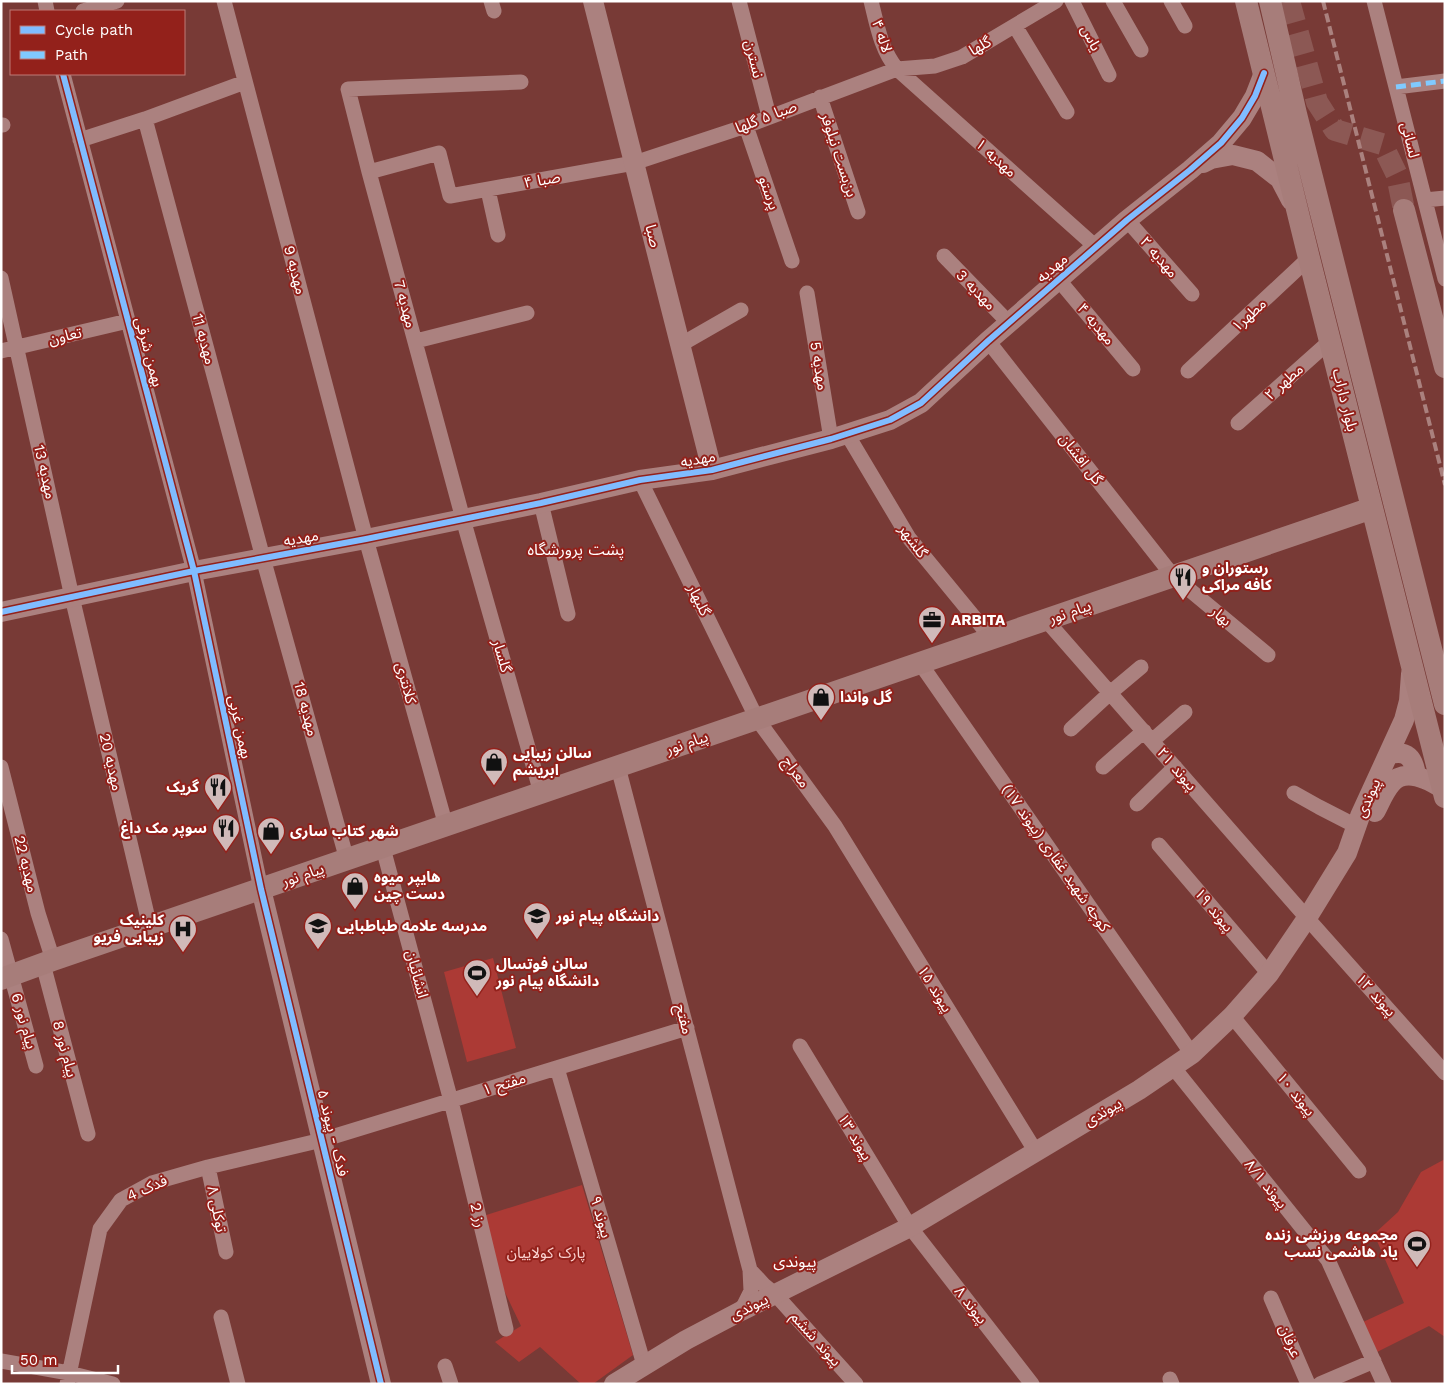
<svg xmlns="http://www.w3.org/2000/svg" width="1446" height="1385" font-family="'Work Sans','Noto Sans Arabic',sans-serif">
  <rect width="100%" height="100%" fill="#783a36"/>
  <path fill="#ac3a35" d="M 493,958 L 516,1048 L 467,1062 L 444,972 Z
    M 1445,1159 L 1445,1337 L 1429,1326 L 1377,1352 L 1363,1322 L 1404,1303 L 1374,1234 L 1398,1212 L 1421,1172 Z
    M 582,1185 L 633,1355 L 593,1384 L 581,1384 L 540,1347 L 519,1362 L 495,1342 L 521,1326 L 500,1282 L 480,1217 Z"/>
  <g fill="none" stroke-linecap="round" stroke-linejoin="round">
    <path stroke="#8c5854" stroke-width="22" stroke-dasharray="22 11" stroke-linecap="butt" d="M 1289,1 L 1317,102 L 1335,130 L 1382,144 L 1397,175 L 1404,210"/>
    <path stroke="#ab817f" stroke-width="15" d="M 45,1 L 47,11
      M 224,1 L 366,539 L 446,826
      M 491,1 L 494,11
      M 739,1 L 769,116
      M 871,1 C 877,25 881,50 897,69 L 1096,247
      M 1072,1 L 1109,75
      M 1113,1 L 1141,50
      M 1171,1 L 1185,26
      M 1374,1 L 1445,279
      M 83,11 L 117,1
      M 1015,26 L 1067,112
      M 63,74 L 194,571 L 261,889
      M 521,82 L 348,89 L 369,172 L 463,519 L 541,793
      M 1396,87 L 1445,81
      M 820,97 L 858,212
      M 145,119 L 263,558 L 347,860
      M 1,125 L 3,125
      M 746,126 L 792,261
      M 80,140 L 145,119 L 245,82
      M 369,172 L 439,153 L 450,196 L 634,163 L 746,126 L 897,69 L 935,66 L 962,57 L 1056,1
      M 488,190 L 498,235
      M 1425,200 L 1445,198
      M 1127,220 L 1192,294
      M 944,256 L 1009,323
      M 1,278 L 72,597 L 150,927
      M 1058,279 L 1133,369
      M 807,293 L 831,439
      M 416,341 L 527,313
      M 988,341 L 1173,576 L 1268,655
      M 680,345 L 741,310
      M 1,351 L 128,321
      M 1188,371 L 1309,258
      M 1238,423 L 1330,341
      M 847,434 L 909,538 L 992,639
      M 640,480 L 757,719 L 835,826 L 1036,1152
      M 541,503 L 568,614
      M 1046,620 L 1307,918 L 1445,1073
      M 920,663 L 1192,1054
      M 1071,729 L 1110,693 L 1141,667
      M 1152,741 L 1185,712
      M 1,767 L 38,913 L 53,960
      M 618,767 L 750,1270 L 751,1291 L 741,1311
      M 1103,767 L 1144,731
      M 1294,793 L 1319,807 L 1356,826
      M 1137,804 L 1175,767
      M 1159,845 L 1269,974
      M 383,848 L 451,1101 L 506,1329
      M 1,939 L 36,1066
      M 43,964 L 88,1134
      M 1232,1016 L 1359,1171
      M 800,1046 L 910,1227 L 1032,1384
      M 1173,1067 L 1328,1260 L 1384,1384
      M 557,1068 L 644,1365
      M 208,1167 L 226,1252
      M 750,1270 L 764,1285 L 775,1294 L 856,1384
      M 1271,1298 L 1308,1384
      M 221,1317 L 238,1384
      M 1,1361 L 69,1373 L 113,1384
      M 445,1366 L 451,1384
      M 1170,1379 L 1172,1384
      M 67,1384 L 100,1229 L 121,1200 L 152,1183 L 208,1167 L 322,1140 L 687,1028
      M 1320,1384 L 1374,1361"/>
    <path stroke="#ab817f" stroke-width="20" d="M 593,1 L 712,470
      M 1203,163 L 1211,159 L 1233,155 L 1257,161 L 1280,179 L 1291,200
      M 1,612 L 194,571 L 366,539 L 541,503 L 640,480 L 712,470 L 831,439 L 890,420 L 921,403 L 988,341 L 1127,220 L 1190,170 L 1221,143 L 1242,118 L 1255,96 L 1264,73
      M 1388,755 C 1407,749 1414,758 1416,776
      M 1375,812 C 1380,803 1384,792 1391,784 C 1404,767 1429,780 1443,789
      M 261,889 L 381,1384
      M 614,1384 L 686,1340 L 741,1311 L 910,1227 L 1139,1090 L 1192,1054 L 1232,1016 L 1269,974 L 1307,918 L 1347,853 L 1360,816 L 1404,720 L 1409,701 L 1411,674"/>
    <path stroke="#a77d7a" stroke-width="22" d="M 1246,1 L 1309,258 L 1445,797
      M 1270,1 L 1296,114 L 1445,704
      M 1404,210 L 1445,367
      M 1,979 L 53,960 L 1372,508"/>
    <path stroke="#aa817e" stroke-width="4" stroke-dasharray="9 4" stroke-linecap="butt" d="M 1323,1 L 1445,485"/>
    <path stroke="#80caff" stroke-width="5" stroke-dasharray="10 5" stroke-linecap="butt" d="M 1396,87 L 1445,81"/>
    <g stroke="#93211b" stroke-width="9">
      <path id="cycleway" d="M 63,74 L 194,571 L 261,889 L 381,1384
        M 1,612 L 194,571 L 366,539 L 541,503 L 640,480 L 712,470 L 831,439 L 890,420 L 921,403 L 988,341 L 1127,220 L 1190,170 L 1221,143 L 1242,118 L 1255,96 L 1264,73"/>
    </g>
    <use href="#cycleway" stroke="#80bcff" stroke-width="6"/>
  </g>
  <defs>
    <g id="restaurant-pin" transform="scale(1.4375)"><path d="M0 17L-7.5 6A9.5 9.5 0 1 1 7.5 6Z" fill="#d0bab9" stroke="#93211b"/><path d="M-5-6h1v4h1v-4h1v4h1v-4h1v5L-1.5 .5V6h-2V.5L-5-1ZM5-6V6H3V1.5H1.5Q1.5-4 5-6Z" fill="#111"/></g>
    <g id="office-pin" transform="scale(1.4375)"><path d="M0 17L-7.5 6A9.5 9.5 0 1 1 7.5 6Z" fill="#d0bab9" stroke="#93211b"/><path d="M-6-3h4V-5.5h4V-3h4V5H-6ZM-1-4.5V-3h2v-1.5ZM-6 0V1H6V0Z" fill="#111"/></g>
    <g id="shop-pin" transform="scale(1.4375)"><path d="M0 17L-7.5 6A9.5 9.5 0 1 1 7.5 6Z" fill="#d0bab9" stroke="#93211b"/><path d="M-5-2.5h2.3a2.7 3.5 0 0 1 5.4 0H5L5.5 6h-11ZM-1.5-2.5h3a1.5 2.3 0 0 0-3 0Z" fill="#111"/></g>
    <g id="university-pin" transform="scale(1.4375)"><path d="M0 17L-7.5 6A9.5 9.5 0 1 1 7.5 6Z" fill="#d0bab9" stroke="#93211b"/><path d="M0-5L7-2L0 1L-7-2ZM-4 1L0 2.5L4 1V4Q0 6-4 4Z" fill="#111"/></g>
    <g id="school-pin" transform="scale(1.4375)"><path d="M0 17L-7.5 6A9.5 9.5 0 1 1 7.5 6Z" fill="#d0bab9" stroke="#93211b"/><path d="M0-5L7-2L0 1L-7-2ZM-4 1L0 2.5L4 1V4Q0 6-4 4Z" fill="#111"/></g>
    <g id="hospital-pin" transform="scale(1.4375)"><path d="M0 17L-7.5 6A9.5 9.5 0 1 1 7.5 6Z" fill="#d0bab9" stroke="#93211b"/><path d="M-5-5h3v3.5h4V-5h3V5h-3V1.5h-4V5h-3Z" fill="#111"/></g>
    <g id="stadium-pin" transform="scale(1.4375)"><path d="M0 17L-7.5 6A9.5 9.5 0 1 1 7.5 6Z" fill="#d0bab9" stroke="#93211b"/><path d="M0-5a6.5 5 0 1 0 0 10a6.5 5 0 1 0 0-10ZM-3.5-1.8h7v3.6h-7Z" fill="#111"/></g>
  </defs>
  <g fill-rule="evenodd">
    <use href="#restaurant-pin" x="1183" y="577"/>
    <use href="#office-pin" x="932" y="620"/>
    <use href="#shop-pin" x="821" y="697"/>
    <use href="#shop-pin" x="494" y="762"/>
    <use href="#restaurant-pin" x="218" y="787"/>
    <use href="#restaurant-pin" x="226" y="828"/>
    <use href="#shop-pin" x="271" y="831"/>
    <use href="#shop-pin" x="355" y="886"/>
    <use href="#university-pin" x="537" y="916"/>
    <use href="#school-pin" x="318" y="926"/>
    <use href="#hospital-pin" x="183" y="929"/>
    <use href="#stadium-pin" x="477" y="973"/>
    <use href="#stadium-pin" x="1417" y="1244"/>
  </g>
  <g text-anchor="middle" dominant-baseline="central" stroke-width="4" stroke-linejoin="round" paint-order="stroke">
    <g font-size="15" fill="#fff" stroke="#93211b">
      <text transform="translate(882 36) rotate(71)">لاله ۴</text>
      <text transform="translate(1091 38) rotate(63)">یاس</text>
      <text transform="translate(980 46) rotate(-30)">گلها</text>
      <text transform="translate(754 59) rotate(76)">نسترن</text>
      <text transform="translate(766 117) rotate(-21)">صبا ۵ گلها</text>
      <text transform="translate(1410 140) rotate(76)">لسانی</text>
      <text transform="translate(839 155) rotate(72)">بن‌بست نیلوفر</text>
      <text transform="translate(996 158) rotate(42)">مهدیه ۱</text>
      <text transform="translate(542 180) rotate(-10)">صبا ۴</text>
      <text transform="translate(769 193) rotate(71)">پرستو</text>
      <text transform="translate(653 236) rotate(76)">صبا</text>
      <text transform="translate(1159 257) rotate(49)">مهدیه ۲</text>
      <text transform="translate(1052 268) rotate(-41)">مهدیه</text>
      <text transform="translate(295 270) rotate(75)">مهدیه 9</text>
      <text transform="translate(976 290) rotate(46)">مهدیه 3</text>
      <text transform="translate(405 304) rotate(75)">مهدیه 7</text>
      <text transform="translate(1249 315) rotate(-43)">مطهر۱</text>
      <text transform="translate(1096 324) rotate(50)">مهدیه ۴</text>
      <text transform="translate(65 336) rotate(-13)">تعاون</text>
      <text transform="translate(204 339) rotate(75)">مهدیه 11</text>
      <text transform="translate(149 352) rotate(75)">بهمن شرقی</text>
      <text transform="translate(819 366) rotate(81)">مهدیه 5</text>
      <text transform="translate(1284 382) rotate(-42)">مطهر ۲</text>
      <text transform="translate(1345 400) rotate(76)">بلوار داراب</text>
      <text transform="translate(698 459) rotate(-10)">مهدیه</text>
      <text transform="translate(1081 459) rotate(52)">گل افشان</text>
      <text transform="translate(45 472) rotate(77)">مهدیه 13</text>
      <text transform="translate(301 538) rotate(-10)">مهدیه</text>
      <text transform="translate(913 541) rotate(54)">گلشهر</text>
      <text transform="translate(699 600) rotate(64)">گلبهار</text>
      <text transform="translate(1070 612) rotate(-19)">پیام نور</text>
      <text transform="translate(1221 616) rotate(40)">بهار</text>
      <text transform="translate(502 656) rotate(74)">گلسار</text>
      <text transform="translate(406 683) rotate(75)">کلانتری</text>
      <text transform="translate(306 709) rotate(75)">مهدیه 18</text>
      <text transform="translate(240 727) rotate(78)">بهمن غربی</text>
      <text transform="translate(687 743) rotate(-19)">پیام نور</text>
      <text transform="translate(111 762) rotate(77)">مهدیه 20</text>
      <text transform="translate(1177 769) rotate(49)">پیوند ۲۱</text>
      <text transform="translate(796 772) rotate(54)">معراج</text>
      <text transform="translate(1368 798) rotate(-66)">پیوندی</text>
      <text transform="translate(1056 858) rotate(55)">کوچه شهید غفاری (پیوند ۱۷)</text>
      <text transform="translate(26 864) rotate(76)">مهدیه 22</text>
      <text transform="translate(303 875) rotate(-19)">پیام نور</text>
      <text transform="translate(1214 910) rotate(50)">پیوند ۱۹</text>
      <text transform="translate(417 974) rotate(75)">انشائیان</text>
      <text transform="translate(935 989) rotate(58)">پیوند ۱۵</text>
      <text transform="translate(1376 995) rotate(48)">پیوند ۱۲</text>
      <text transform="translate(684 1019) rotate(75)">مفتح</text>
      <text transform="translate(24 1021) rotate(74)">پیام نور 6</text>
      <text transform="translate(65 1049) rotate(75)">پیام نور 8</text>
      <text transform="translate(504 1084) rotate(-17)">مفتح ۱</text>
      <text transform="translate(1296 1094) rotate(51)">پیوند ۱۰</text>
      <text transform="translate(1103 1112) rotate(-31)">پیوندی</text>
      <text transform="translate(333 1133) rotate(76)">فدک - پیوند ۵</text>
      <text transform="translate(855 1137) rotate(59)">پیوند ۱۳</text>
      <text transform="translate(1266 1184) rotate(51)">پیوند ۸/۱</text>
      <text transform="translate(147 1188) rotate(-24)">فدک 4</text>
      <text transform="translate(217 1209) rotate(78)">توکلی ۸</text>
      <text transform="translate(478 1215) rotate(76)">رز 2</text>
      <text transform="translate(601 1217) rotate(74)">پیوند ۹</text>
      <text transform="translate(971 1305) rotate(52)">پیوند ۸</text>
      <text transform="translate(749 1307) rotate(-26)">پیوندی</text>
      <text transform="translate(816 1339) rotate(48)">پیوند ششم</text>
      <text transform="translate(1290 1341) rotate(67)">عرفان</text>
    </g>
    <g font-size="15" font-weight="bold" fill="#fff" stroke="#93211b" text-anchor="start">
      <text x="1202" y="568">رستوران و<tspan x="1202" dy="17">کافه مراکی</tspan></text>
      <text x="951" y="620">ARBITA</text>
      <text x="840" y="697">گل واندا</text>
      <text x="513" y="753">سالن زیبایی<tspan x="513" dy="17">ابریشم</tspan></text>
      <text x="199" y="787" text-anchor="end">گریک</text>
      <text x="207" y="828" text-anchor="end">سوپر مک داغ</text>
      <text x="290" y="831">شهر کتاب ساری</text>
      <text x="374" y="877">هایپر میوه<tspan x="374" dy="17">دست چین</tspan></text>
      <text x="556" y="916">دانشگاه پیام نور</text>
      <text x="164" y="920" text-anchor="end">کلینیک<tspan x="164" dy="17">زیبایی فریو</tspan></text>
      <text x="337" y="926">مدرسه علامه طباطبایی</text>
      <text x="496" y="964">سالن فوتسال<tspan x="496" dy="17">دانشگاه پیام نور</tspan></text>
      <text x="1398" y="1235" text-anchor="end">مجموعه ورزشی زنده<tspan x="1398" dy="17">یاد هاشمی نسب</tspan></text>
    </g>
    <g font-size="15" fill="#fbd4d2" stroke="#93211b">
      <text x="546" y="1253">پارک کولاییان</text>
    </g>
    <g font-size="16" fill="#fff" stroke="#93211b">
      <text x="576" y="549">پشت پرورشگاه</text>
      <text x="795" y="1261">پیوندی</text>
    </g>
  </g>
  <rect width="1446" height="1385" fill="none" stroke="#ffffff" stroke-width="5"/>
  <rect x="10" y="10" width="175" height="65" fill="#93211b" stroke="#be7a76"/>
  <rect x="20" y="26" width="25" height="8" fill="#80bcff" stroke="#be7a76"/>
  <text x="55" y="35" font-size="15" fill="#ffffff">Cycle path</text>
  <rect x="20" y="51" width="25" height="8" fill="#80caff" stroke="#be7a76"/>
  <text x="55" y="60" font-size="15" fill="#ffffff">Path</text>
  <path d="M12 1365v8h106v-8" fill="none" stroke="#ffffff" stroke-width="2.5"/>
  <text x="20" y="1365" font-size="15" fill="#ffffff" stroke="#93211b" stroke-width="4" paint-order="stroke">50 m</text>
</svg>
